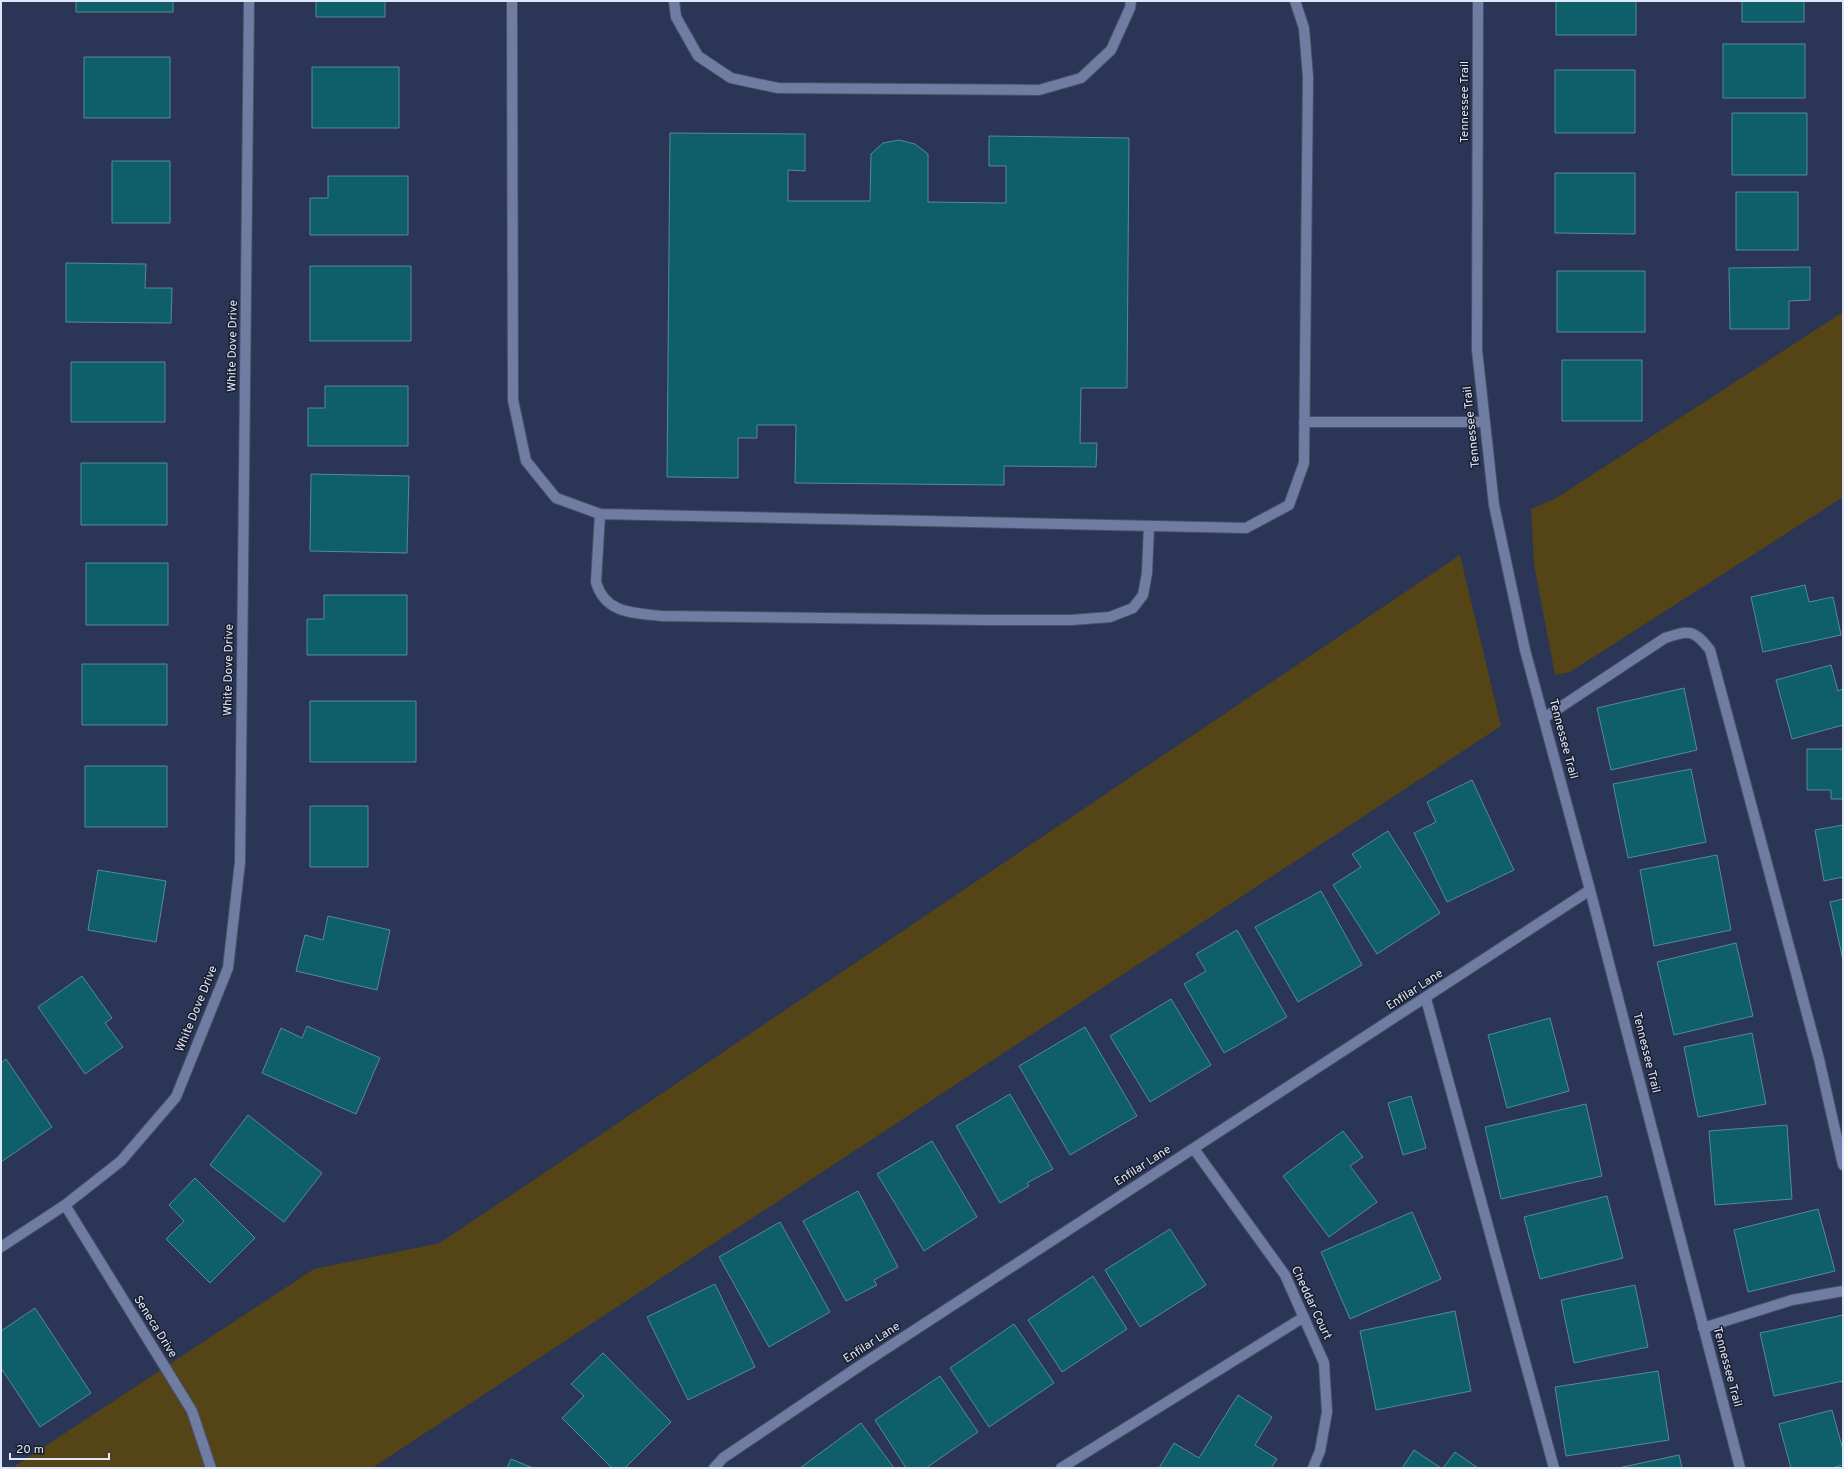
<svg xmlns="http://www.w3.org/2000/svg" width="1844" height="1469" font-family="Overpass,sans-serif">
  <rect width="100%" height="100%" fill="#2b3555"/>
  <path fill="#554415" d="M 1843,312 L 1843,497 L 1570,672 L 1555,675 L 1534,564 L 1531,509 L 1558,497 Z
    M 1460,555 L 1501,726 L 372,1468 L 12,1468 L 314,1269 L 440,1243 Z"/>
  <path fill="#0f5f6a" stroke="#558b94" d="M 76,1 L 173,1 L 173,12 L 76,12 Z
    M 316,1 L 385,1 L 385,17 L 316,17 Z
    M 1556,1 L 1636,1 L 1636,35 L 1556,35 Z
    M 1742,1 L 1804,1 L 1804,22 L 1742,22 Z
    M 1723,44 L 1805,44 L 1805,98 L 1723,98 Z
    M 84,57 L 170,57 L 170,118 L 84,118 Z
    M 312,67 L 399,67 L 399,128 L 312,128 Z
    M 1555,70 L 1635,70 L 1635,133 L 1555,133 Z
    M 1732,113 L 1807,113 L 1807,175 L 1732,175 Z
    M 670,133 L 805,134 L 805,171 L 788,170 L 788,201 L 870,201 L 871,154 L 883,143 L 899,140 L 915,144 L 928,154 L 928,202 L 1006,203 L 1006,166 L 989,166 L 989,136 L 1129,138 L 1127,388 L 1081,388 L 1080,443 L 1097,443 L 1096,467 L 1004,466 L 1004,485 L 795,483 L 796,425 L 757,425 L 757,438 L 738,438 L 738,478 L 667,477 Z
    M 112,161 L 170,161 L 170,223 L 112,223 Z
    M 1555,173 L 1635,173 L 1635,234 L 1555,233 Z
    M 328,176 L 408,176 L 408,235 L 310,235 L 310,198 L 328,198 Z
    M 1736,192 L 1798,192 L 1798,250 L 1736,250 Z
    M 66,263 L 146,264 L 145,288 L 172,288 L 171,323 L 66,322 Z
    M 310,266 L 411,266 L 411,341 L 310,341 Z
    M 1810,267 L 1810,300 L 1789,301 L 1789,329 L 1730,329 L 1729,268 Z
    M 1557,271 L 1645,271 L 1645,332 L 1557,332 Z
    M 1562,360 L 1642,360 L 1642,421 L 1562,421 Z
    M 71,362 L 165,362 L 165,422 L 71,422 Z
    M 325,386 L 408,386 L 408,446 L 308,446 L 308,408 L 325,408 Z
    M 81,463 L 167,463 L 167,525 L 81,525 Z
    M 311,474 L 409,476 L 407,553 L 310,551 Z
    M 86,563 L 168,563 L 168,625 L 86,625 Z
    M 1805,585 L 1809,602 L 1833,597 L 1841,635 L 1763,652 L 1751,597 Z
    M 324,595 L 407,595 L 407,655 L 307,655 L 307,619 L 324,619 Z
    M 82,664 L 167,664 L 167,725 L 82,725 Z
    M 1831,665 L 1838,691 L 1843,689 L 1843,725 L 1792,739 L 1776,680 Z
    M 1684,688 L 1697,750 L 1611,770 L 1597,708 Z
    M 310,701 L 416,701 L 416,762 L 310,762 Z
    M 1807,749 L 1843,749 L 1843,799 L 1831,799 L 1831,790 L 1807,790 Z
    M 85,766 L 167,766 L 167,827 L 85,827 Z
    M 1691,769 L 1706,842 L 1628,858 L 1613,784 Z
    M 1472,780 L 1514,870 L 1447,902 L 1414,833 L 1436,822 L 1427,802 Z
    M 310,806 L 368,806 L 368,867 L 310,867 Z
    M 1843,825 L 1843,877 L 1824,881 L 1815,830 Z
    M 1388,831 L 1440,913 L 1377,954 L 1333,885 L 1361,867 L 1352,854 Z
    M 1717,855 L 1731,930 L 1654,946 L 1640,870 Z
    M 98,870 L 166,881 L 156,942 L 88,930 Z
    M 1321,891 L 1362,965 L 1298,1002 L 1255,927 Z
    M 1843,899 L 1843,960 L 1830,902 Z
    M 328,916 L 390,930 L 377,990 L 296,971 L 305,935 L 323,940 Z
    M 1237,930 L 1287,1017 L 1224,1053 L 1184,984 L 1206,971 L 1196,954 Z
    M 1736,943 L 1753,1016 L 1674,1035 L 1657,962 Z
    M 82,976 L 112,1018 L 105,1023 L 123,1047 L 85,1074 L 38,1007 Z
    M 1171,999 L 1211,1065 L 1150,1102 L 1110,1036 Z
    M 1550,1018 L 1569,1091 L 1507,1108 L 1488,1035 Z
    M 307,1026 L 380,1058 L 356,1114 L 262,1073 L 281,1028 L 302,1038 Z
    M 1085,1027 L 1137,1116 L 1070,1155 L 1019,1066 Z
    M 1752,1033 L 1766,1104 L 1698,1117 L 1684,1047 Z
    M 6,1059 L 52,1127 L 1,1162 L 1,1063 Z
    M 1010,1094 L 1053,1169 L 1027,1183 L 1029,1186 L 1000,1203 L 956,1126 Z
    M 1411,1096 L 1426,1148 L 1403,1155 L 1388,1103 Z
    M 1586,1104 L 1602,1176 L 1501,1199 L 1485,1127 Z
    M 248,1115 L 322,1173 L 284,1222 L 210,1165 Z
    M 1787,1125 L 1792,1199 L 1715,1205 L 1709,1131 Z
    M 1343,1131 L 1363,1157 L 1350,1166 L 1377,1202 L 1329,1237 L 1283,1176 Z
    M 932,1141 L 977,1217 L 924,1251 L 877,1174 Z
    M 195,1178 L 255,1238 L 210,1283 L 166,1239 L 184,1221 L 169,1205 Z
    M 858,1191 L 898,1267 L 874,1280 L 877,1285 L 846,1301 L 803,1221 Z
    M 1607,1196 L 1623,1258 L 1540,1279 L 1524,1217 Z
    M 1818,1209 L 1835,1271 L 1748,1292 L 1734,1230 Z
    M 1412,1212 L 1441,1279 L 1350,1319 L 1321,1252 Z
    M 780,1222 L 830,1312 L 769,1347 L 719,1257 Z
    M 1170,1229 L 1206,1285 L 1140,1327 L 1105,1270 Z
    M 1093,1276 L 1127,1329 L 1062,1372 L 1028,1320 Z
    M 715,1284 L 755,1367 L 688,1400 L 647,1317 Z
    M 1635,1285 L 1648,1347 L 1574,1363 L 1561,1300 Z
    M 35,1308 L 91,1393 L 40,1427 L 1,1368 L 1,1331 Z
    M 1455,1311 L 1471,1391 L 1376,1410 L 1360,1331 Z
    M 1843,1315 L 1843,1381 L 1774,1396 L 1760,1333 Z
    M 1014,1324 L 1054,1383 L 989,1427 L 950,1368 Z
    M 603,1353 L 671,1422 L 625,1468 L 612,1468 L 562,1418 L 584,1396 L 571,1384 Z
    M 1658,1371 L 1669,1440 L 1566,1456 L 1555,1387 Z
    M 940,1376 L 978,1432 L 926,1468 L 906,1468 L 875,1420 Z
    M 1238,1395 L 1272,1417 L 1255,1445 L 1277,1459 L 1271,1468 L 1159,1468 L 1174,1443 L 1199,1458 Z
    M 1832,1410 L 1843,1450 L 1843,1465 L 1832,1468 L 1791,1468 L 1779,1424 Z
    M 861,1423 L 894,1468 L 800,1468 Z
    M 1414,1450 L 1441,1468 L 1402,1468 Z
    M 1455,1452 L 1478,1468 L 1443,1468 Z
    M 1679,1455 L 1682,1468 L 1618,1468 Z
    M 511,1459 L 533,1468 L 507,1468 Z"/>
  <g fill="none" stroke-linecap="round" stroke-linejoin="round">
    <g stroke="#48516c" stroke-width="12">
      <path id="minor" d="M 512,1 L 513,400 L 526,461 L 556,498 L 600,514 L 1246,528 L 1289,505 L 1304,463 L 1308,77 L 1304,28 L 1295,1
        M 674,1 L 676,17 L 698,56 L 731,78 L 778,88 L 1039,90 L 1081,78 L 1111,50 L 1130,8 L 1131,1
        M 1478,1 L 1477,350 L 1494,505 L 1525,650 L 1590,890 L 1740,1468
        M 1304,422 L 1485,422
        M 600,514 L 596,582 C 605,614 634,613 662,616 L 986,620 L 1071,620 L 1110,617 L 1133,608 L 1143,595 L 1147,573 L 1149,526
        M 1544,718 L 1665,638 C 1689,630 1694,629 1710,650 L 1819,1059 L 1843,1165
        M 1426,999 L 1554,1468
        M 1194,1149 L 1285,1275 L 1324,1363 L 1327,1412 L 1320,1451 L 1313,1468
        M 65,1205 L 192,1411 L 211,1468
        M 1,1247 L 65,1205 L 121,1161 L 176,1097 L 228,968 L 240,862 L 249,1
        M 1703,1328 L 1792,1300 L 1843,1291
        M 714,1468 L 723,1458 L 861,1365 L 1590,890
        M 1061,1468 L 1304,1317"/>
    </g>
    <use href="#minor" stroke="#707da2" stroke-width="10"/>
  </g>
  <g text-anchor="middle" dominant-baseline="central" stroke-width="3" stroke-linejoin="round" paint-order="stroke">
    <g font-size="12" fill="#dfe7fb" stroke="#191e2c">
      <text transform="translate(1465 102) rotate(-90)">Tennessee Trail</text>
      <text transform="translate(233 346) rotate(-89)">White Dove Drive</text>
      <text transform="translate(1472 427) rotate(-96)">Tennessee Trail</text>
      <text transform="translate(229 670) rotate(-89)">White Dove Drive</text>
      <text transform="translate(1563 739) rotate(75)">Tennessee Trail</text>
      <text transform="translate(1415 990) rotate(-33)">Enfilar Lane</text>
      <text transform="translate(197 1009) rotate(-68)">White Dove Drive</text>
      <text transform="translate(1646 1053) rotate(76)">Tennessee Trail</text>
      <text transform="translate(1143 1166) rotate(-33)">Enfilar Lane</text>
      <text transform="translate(1311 1303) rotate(65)">Cheddar Court</text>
      <text transform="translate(155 1327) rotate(58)">Seneca Drive</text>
      <text transform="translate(872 1343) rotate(-33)">Enfilar Lane</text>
      <text transform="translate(1727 1367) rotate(75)">Tennessee Trail</text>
    </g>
  </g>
  <rect width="1844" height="1469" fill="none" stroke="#dfe7fb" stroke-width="4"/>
  <path d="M10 1453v6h99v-6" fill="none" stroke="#dfe7fb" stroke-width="2"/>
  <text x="16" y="1453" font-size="12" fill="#dfe7fb" stroke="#191e2c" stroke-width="3" paint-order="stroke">20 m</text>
</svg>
